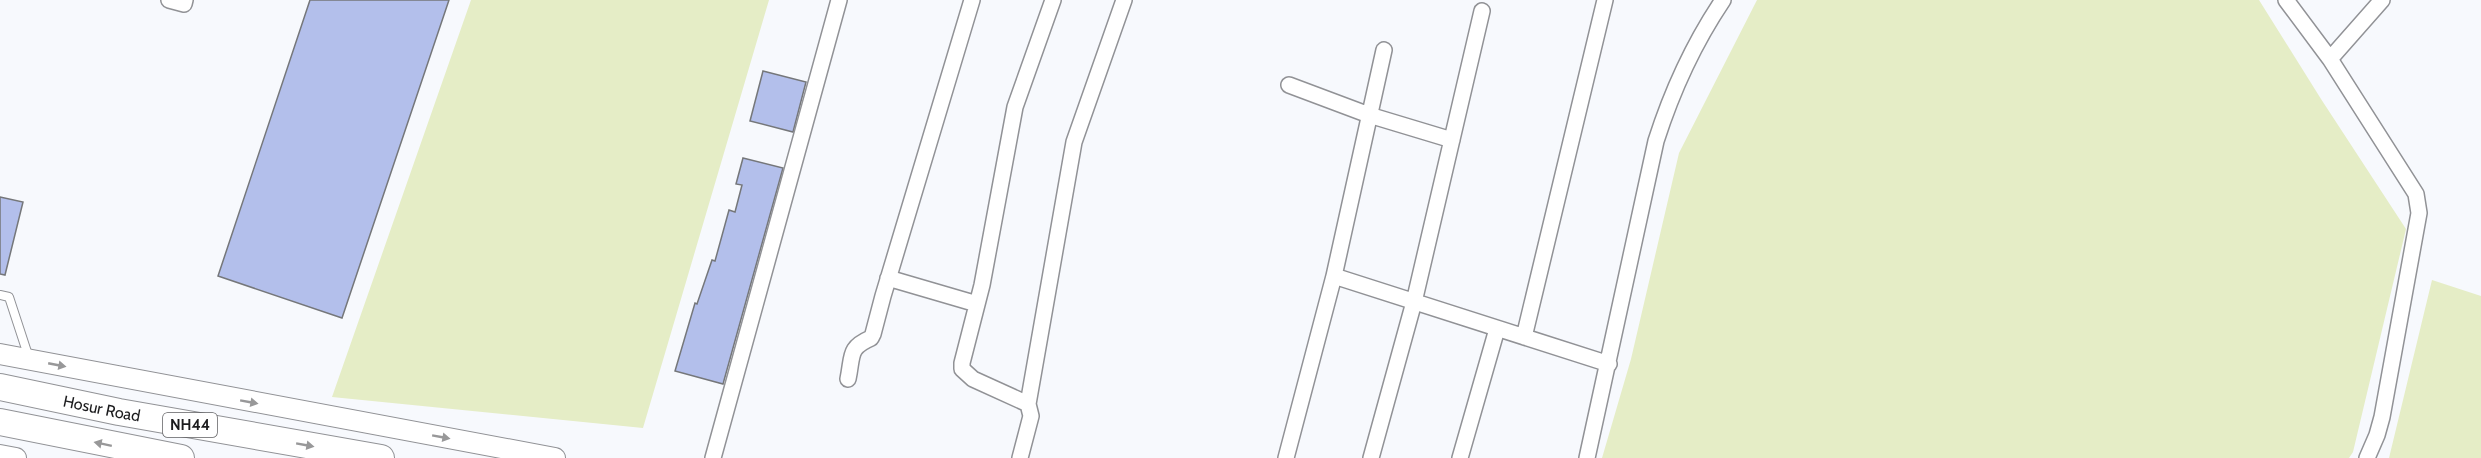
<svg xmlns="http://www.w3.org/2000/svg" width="2481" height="458" font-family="Cabin,sans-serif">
  <rect width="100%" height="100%" fill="#f7f9fd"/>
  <path fill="#e5edc6" d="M 471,0 L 769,0 L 643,428 L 332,397 Z
    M 1757,0 L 2259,0 L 2321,99 L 2406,229 L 2353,452 L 2349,458 L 1602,458 L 1631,359 L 1679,153 Z
    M 2432,280 L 2481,296 L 2481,458 L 2389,458 Z"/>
  <path fill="#b3bfeb" stroke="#75777a" stroke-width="1.5" d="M 310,0 L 449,0 L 342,318 L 218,276 Z
    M 763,71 L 806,82 L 793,132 L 750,121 Z
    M 743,158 L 783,168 L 723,384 L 675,371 L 695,303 L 697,304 L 712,260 L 715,261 L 729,210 L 735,212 L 742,185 L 736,184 Z
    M 0,197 L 23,202 L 5,275 L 0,274 Z"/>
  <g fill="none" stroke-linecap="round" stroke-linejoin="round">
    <g stroke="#919296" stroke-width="10">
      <path id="service" d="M 0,295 L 9,297 L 29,358"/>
    </g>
    <g stroke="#919296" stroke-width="18">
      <path id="minor" d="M 169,0 L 184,4 L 185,0
        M 2286,0 L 2330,59 L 2416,194 L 2419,213 L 2382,417 L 2377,435 L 2367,458
        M 2330,59 L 2382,0
        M 1289,85 L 1369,115 L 1452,140
        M 1334,276 L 1384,50
        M 888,278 L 977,304
        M 1524,337 L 1605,0
        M 848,379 C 853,355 848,348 871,338 L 873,334 L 883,296 L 972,0
        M 1028,404 L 973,379 L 962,369 L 962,363 L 982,285 L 1015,107 L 1053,0
        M 713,458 L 839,0
        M 1020,458 L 1031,416 L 1028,404 L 1074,142 L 1124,0
        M 1286,458 L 1334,276 L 1609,364
        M 1371,458 L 1414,302 L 1482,11
        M 1460,458 L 1497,329
        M 1587,458 L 1656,141 C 1672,91 1694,43 1723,0"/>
    </g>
    <g stroke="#919296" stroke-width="22">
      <path id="tertiary" d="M 0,354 L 555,458
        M 0,455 L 16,458"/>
    </g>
    <g stroke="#919296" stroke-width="28">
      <g id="trunk">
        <path id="s1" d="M 0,387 L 119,412 L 381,458"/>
        <path d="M 0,422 L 181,458"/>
      </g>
    </g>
    <use href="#service" stroke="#fff" stroke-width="8"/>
    <use href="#minor" stroke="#fff" stroke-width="15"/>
    <use href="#tertiary" stroke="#fff" stroke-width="20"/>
    <use href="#trunk" stroke="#fff" stroke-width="26"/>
  </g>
  <defs><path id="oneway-solid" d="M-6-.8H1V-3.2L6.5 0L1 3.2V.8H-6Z" transform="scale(1.5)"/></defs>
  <g fill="#989899">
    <use href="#oneway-solid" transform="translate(57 365) rotate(11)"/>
    <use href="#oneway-solid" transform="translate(249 402) rotate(10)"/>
    <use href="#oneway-solid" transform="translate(441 437) rotate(10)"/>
    <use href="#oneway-solid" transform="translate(103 444) rotate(-168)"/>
    <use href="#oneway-solid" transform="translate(305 445) rotate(10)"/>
  </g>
  <g text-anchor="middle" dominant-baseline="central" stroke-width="4.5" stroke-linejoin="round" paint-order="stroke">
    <rect fill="#fff" stroke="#5f5f61" stroke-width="1.5" x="163" y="413" width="54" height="24" rx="4.5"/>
    <g font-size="15" font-weight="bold" fill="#1b1b1d">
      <text x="190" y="425">NH44</text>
    </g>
    <g font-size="16" fill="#1b1b1d" stroke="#fff">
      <text stroke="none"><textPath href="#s1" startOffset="104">Hosur Road</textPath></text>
    </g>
  </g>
</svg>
